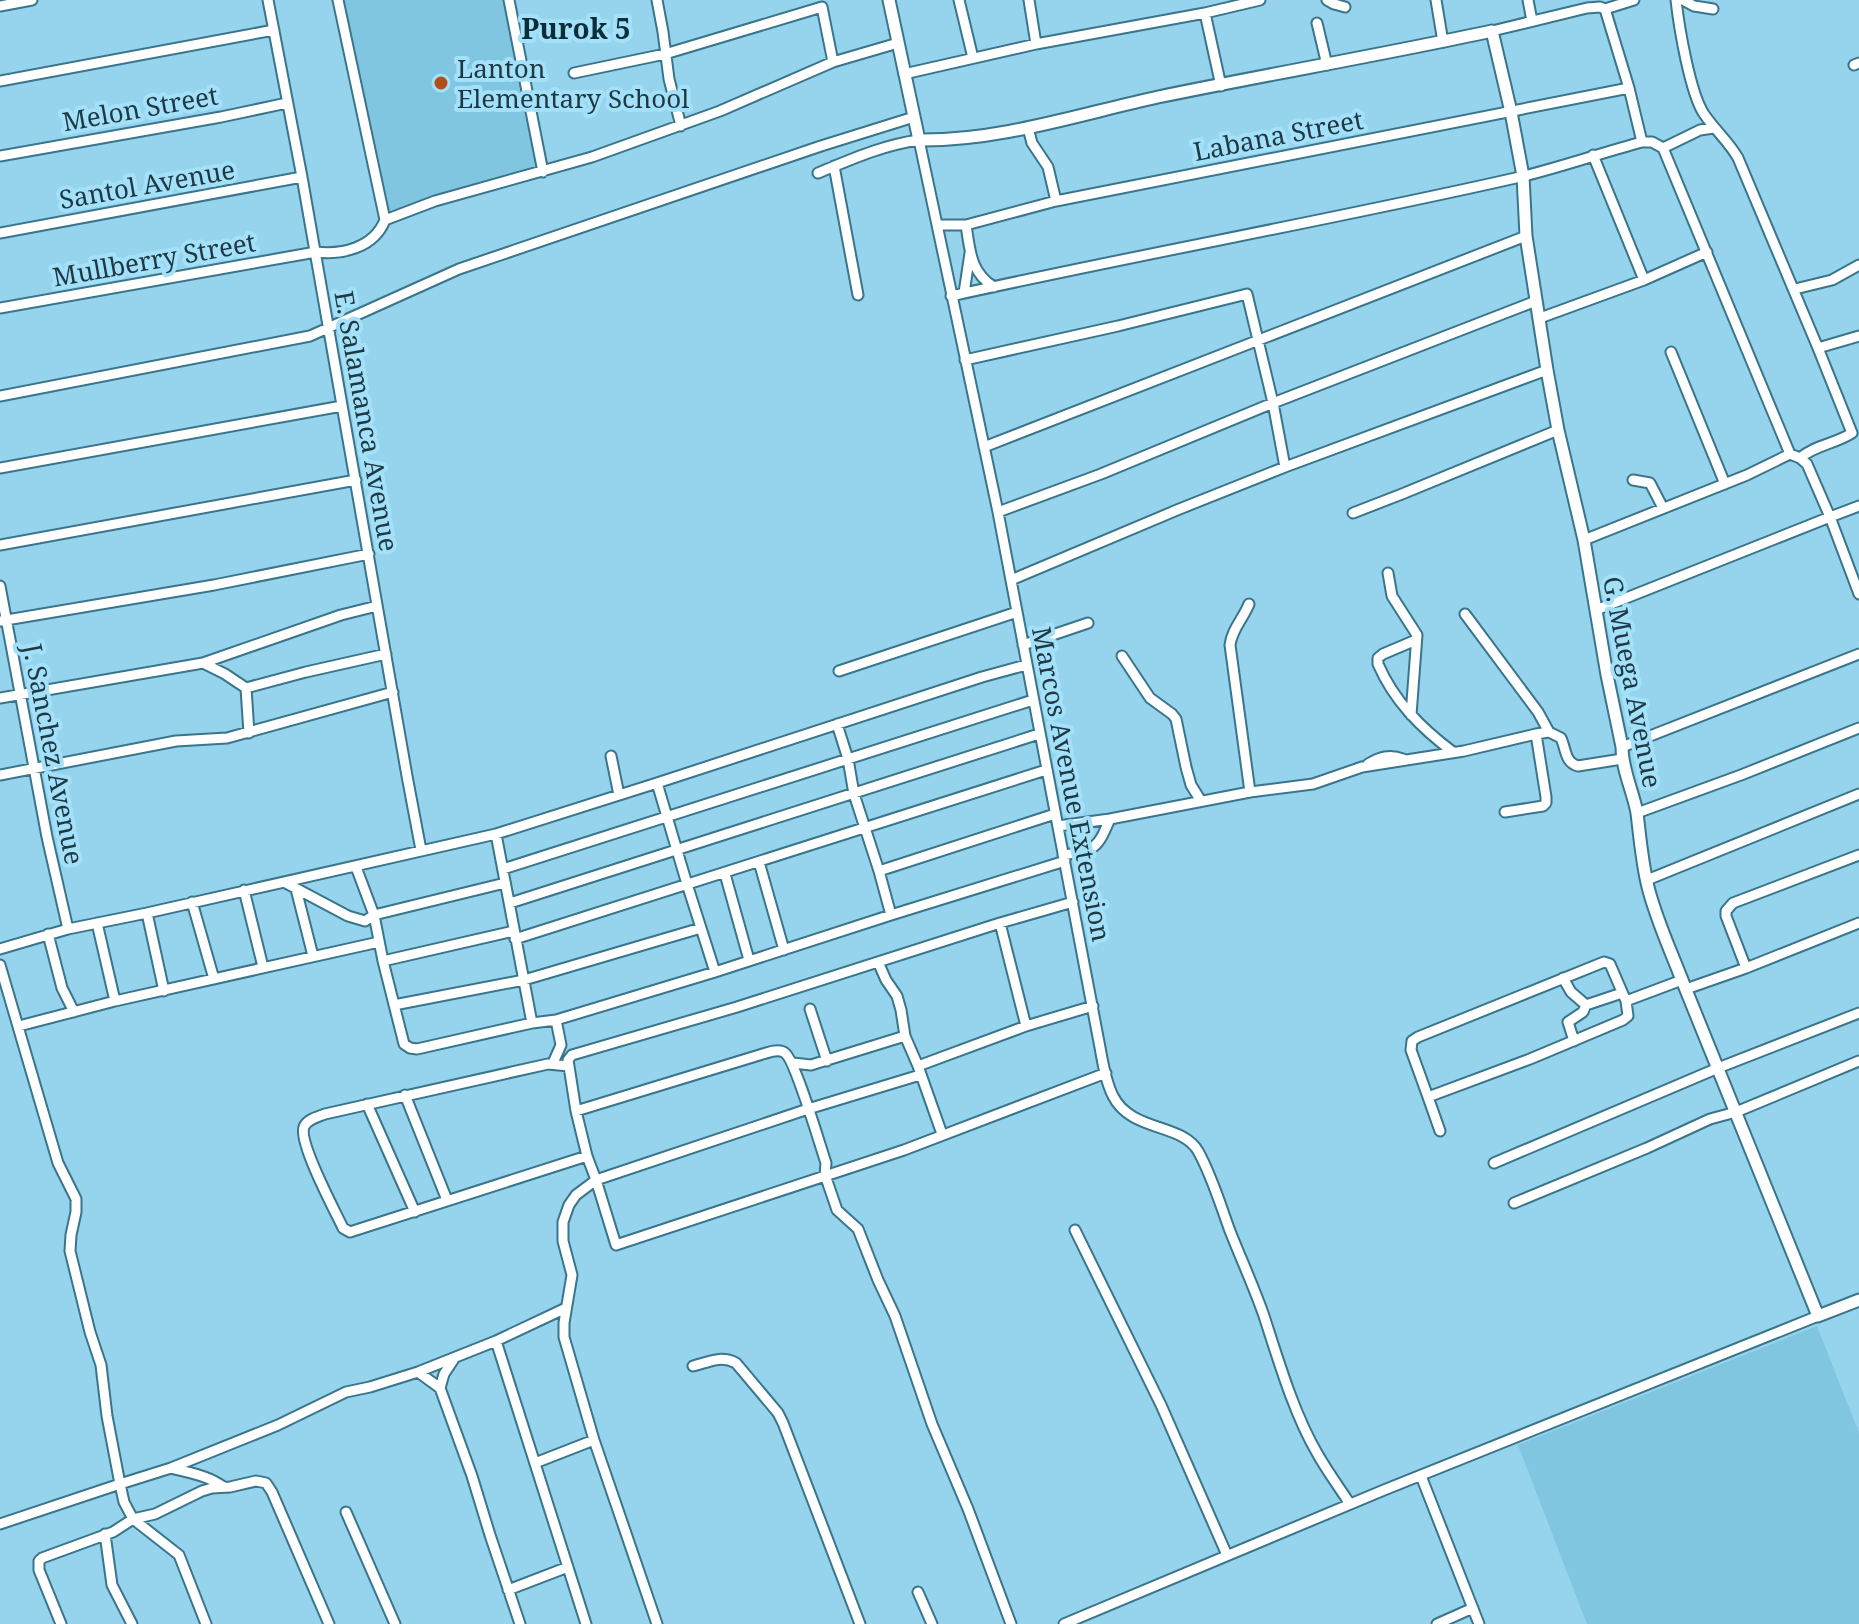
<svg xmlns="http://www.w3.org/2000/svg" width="1859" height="1624" font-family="'Noto Serif',serif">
  <rect width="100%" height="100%" fill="#96d3ec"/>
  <path fill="#81c6e1" d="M 343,0 L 505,0 L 539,166 L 385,212 Z
    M 1817,1326 L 1859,1433 L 1859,1624 L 1587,1624 L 1518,1445 Z"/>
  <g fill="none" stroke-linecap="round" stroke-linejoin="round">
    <g stroke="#39758b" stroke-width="13">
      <path id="minor" d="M 268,0 L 302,177 L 407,776 L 421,850
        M 338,0 L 385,220
        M 509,0 L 543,172
        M 657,0 L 663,32 L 669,79 L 681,126
        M 959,0 L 973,58
        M 1029,0 L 1036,44
        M 1327,0 L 1334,4 L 1345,7
        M 1436,0 L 1443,42
        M 1528,0 L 1532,21
        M 1676,0 C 1679,27 1690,93 1704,114 C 1715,130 1729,142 1738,158 L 1818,348 L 1859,336
        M 1683,0 L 1694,6 L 1713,9
        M 0,6 L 32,0
        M 1605,9 L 1634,0
        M 1205,13 L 1221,86
        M 1317,23 L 1327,65
        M 1492,31 L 1587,8 L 1600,7 L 1605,9 L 1629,88 L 1642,142 L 1652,142 L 1663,148 L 1790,454
        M 1854,65 L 1859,63
        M 574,73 L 665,54 L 822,7 L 833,62
        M 904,74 L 1036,44 L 1205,13 L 1260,0
        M 0,81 L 274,30
        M 1028,128 L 1032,143 L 1048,167 L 1056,201
        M 1663,148 L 1700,130 L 1714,128
        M 1593,155 L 1644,280
        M 0,156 L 221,117 L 287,103
        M 834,166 L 858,295
        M 818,173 C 852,159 883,145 919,140 L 998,512 L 1098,1037 C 1102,1056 1104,1078 1113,1096 C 1131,1132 1182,1123 1198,1151 C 1212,1176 1220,1204 1230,1231 C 1241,1259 1254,1287 1264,1316 C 1278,1359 1294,1414 1317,1453 C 1327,1471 1339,1487 1350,1504
        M 937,225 L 966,225 L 1056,201 L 1629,88
        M 966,225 C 970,250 970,272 994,287
        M 0,233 L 302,177
        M 1795,289 L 1832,280 L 1859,265
        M 964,293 L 970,253
        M 951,296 C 1140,254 1331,220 1520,177 C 1561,167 1601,153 1642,142
        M 0,308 L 316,252 C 342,255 374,248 385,220 L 435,201 L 592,157 L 720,111 L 833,62 L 898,43
        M 1540,318 L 1644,280 L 1707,252
        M 1671,352 L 1725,484
        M 965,360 L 1118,326 L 1247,294 L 1273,403 L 1285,467
        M 0,396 L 310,336 L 459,269 L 821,146 L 914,117
        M 984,447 L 1526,236
        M 1800,458 C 1815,445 1835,444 1852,433 L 1818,348
        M 0,468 L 342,406
        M 1633,480 L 1650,483 L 1663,508
        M 1859,506 L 1830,517 L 1859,594
        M 998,512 L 1101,474 L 1273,403 L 1536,301
        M 1353,513 L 1402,494 L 1558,430
        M 1584,540 L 1747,475 L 1790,454 L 1800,458 L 1807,464 L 1830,517 L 1596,610
        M 0,545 L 356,480
        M 1388,573 L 1392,596 L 1417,635 L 1411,715
        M 1011,580 L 1177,510 L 1285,467 L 1547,370
        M 0,586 L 47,837 L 68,929
        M 1249,604 C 1243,619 1232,629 1230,645 L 1250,792
        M 1465,614 L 1538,712 L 1549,732
        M 0,621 L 214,585 L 369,554
        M 1416,640 L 1383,654 L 1378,658 L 1378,664 C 1394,701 1421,728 1453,752
        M 1023,645 L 1088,623
        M 1122,656 L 1150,698 L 1172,714 L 1176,719 L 1186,767 L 1191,785 L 1201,801
        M 203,663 L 225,674 L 246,688 L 249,733
        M 839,671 L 1017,612
        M 246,688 L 306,672 L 386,654
        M 0,698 L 203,663 L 341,615 L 377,606
        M 837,724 L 848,759 L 854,794 L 879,871 L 891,915
        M 1622,747 L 1859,654
        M 611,756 L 619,795
        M 1368,764 C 1380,757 1390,754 1403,759
        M 0,775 L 176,741 L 227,738 L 393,692
        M 657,783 L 687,884 L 715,972
        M 1505,812 L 1543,806 L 1546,803 L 1546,797 L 1536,734 L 1549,732 L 1561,738 C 1566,749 1565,763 1578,766 L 1622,759
        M 1637,813 L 1741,775 L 1859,728
        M 1058,826 L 1110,819 L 1250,792 L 1313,784 L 1362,767 L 1464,751 L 1536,734
        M 496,834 L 532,1023
        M 1063,855 C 1096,850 1097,849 1110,819
        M 759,862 L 784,950
        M 356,867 L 374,915 L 383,961 L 404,1044 L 410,1048 L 417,1049 L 532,1023 L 556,1020 L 715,972 L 891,915 L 1065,861
        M 503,869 L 1033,700
        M 879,871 L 1055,814
        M 725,874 L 749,960
        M 1647,880 L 1859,794
        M 284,882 L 348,916 L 365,921 L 374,915 L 505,883
        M 296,889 L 313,956
        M 244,890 L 263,967
        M 192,902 L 214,979
        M 1073,902 L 1000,923 L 737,1007 L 572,1055 L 568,1060 L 576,1111 L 587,1156 L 596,1180 L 616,1245 L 904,1150 L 1106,1073
        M 510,903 L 1039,734
        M 147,913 L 164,991
        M 97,923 L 115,1001
        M 1000,923 L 1026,1026
        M 48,934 L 62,988 L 74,1012
        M 515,939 L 1046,770
        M 0,949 L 68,929 L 147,913 L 496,834 L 657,783 L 982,677 L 1026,665
        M 383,961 L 514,931
        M 878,962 L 886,980 L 897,996 L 901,1010 L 905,1036
        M 0,965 L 58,1163 L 76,1199 L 76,1212 L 71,1235 L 70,1251 L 90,1332 L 101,1365 L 107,1416 L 120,1484 L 0,1524
        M 1746,968 L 1726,916 L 1726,911 L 1733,903 L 1859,855
        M 1563,978 L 1571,992 L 1586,1005 L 1583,1012 L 1568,1022 L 1574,1041
        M 1686,989 L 1746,968 L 1859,923
        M 1626,1001 L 1610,964 L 1604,962 L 1418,1037 L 1412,1041 L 1411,1050 L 1428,1097 L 1530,1059 L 1623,1020 L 1628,1016 L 1626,1001 L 1682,980
        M 394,1005 L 524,980 L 701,928
        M 1586,1005 L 1622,993
        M 810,1009 L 827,1061
        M 19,1026 L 115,1001 L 379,942
        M 553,1063 L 561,1045 L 556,1020
        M 793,1063 L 811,1065 L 905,1036 L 918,1066
        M 569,1066 L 548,1064 L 325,1114 C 318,1117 307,1119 304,1127 C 298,1142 335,1211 343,1228 L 350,1232 L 587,1156
        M 405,1095 L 447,1200
        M 1428,1097 L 1440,1131
        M 367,1104 L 415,1212
        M 576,1111 L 766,1053 C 772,1051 780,1049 785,1053 C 795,1060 820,1145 826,1163 L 825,1175 L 837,1210 L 858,1229 L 878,1280 L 895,1316 L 932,1424 L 968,1509 L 1011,1624
        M 942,1134 L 918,1066 L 1026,1026 L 1093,1006
        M 1494,1163 L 1718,1068 L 1859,1013
        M 1514,1203 L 1647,1148 L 1710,1119 L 1736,1112 L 1859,1061
        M 1075,1230 L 1161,1405 L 1227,1555
        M 496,1341 L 586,1624
        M 693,1366 C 709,1362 721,1355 736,1363 L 778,1413 L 783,1423 L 860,1624
        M 418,1372 L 440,1388 L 472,1476 L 490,1535 L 520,1624
        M 440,1388 L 444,1374 L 454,1359
        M 535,1463 L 594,1440
        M 171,1468 C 189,1473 207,1475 222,1486
        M 1421,1476 L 1479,1624
        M 346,1512 L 395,1624
        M 105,1534 L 112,1585 L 132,1624
        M 508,1590 L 568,1567
        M 918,1592 L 932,1624
        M 61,1624 L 39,1570 L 39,1561 L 42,1558 L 113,1532 L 133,1519 L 155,1514 L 202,1491 L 212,1488 L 230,1487 L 256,1481 L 266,1483 L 272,1492 L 329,1624
        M 206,1624 L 179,1555 L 133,1519 L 124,1502 L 120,1484 L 171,1468 L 278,1425 L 346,1392 L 370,1387 L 418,1372 L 496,1341 L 566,1308
        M 657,1624 L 594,1440 L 564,1337 L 564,1323 L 572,1275 L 563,1241 L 563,1222 L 569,1205 L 576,1195 L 596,1180 L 808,1109 L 920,1075
        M 1064,1624 L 1384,1490 L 1818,1316
        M 1437,1624 L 1473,1608"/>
    </g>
    <g stroke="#39758b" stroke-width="15">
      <path id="tertiary" d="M 889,0 L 919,140 C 1000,141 1080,114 1158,97 C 1269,74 1381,55 1492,31 L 1511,112 L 1523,176 L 1526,236 L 1547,370 L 1558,430 L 1584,540 L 1607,675 L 1622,747 C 1622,770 1633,791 1637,813 C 1640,838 1642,863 1648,887 C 1656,919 1670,949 1682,980 L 1818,1316 L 1859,1300"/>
    </g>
    <use href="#minor" stroke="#fff" stroke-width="9"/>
    <use href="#tertiary" stroke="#fff" stroke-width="11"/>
  </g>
  <circle fill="#b24f18" stroke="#a3e0f9" stroke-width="3" cx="441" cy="83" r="8"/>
  <g text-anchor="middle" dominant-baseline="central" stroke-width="8" stroke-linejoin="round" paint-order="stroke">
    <g font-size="26" fill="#1f3842" stroke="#a3e0f9" text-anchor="start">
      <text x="457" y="68">Lanton<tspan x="457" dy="30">Elementary School</tspan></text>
    </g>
    <g font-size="26" fill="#1f3842" stroke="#a3e0f9">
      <text transform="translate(140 108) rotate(-10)">Melon Street</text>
      <text transform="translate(1278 135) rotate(-11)">Labana Street</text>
      <text transform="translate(147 184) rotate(-10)">Santol Avenue</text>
      <text transform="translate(154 259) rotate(-10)">Mullberry Street</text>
      <text transform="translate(367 421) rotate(80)">E. Salamanca Avenue</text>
      <text transform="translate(1633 682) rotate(79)">G. Muega Avenue</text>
      <text transform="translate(54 754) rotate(79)">J. Sanchez Avenue</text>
      <text transform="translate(1072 784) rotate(79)">Marcos Avenue Extension</text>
    </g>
    <g font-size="28" font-weight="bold" fill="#0d2e39" stroke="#a3e0f9">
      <text x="576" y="28">Purok 5</text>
    </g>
  </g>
</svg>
